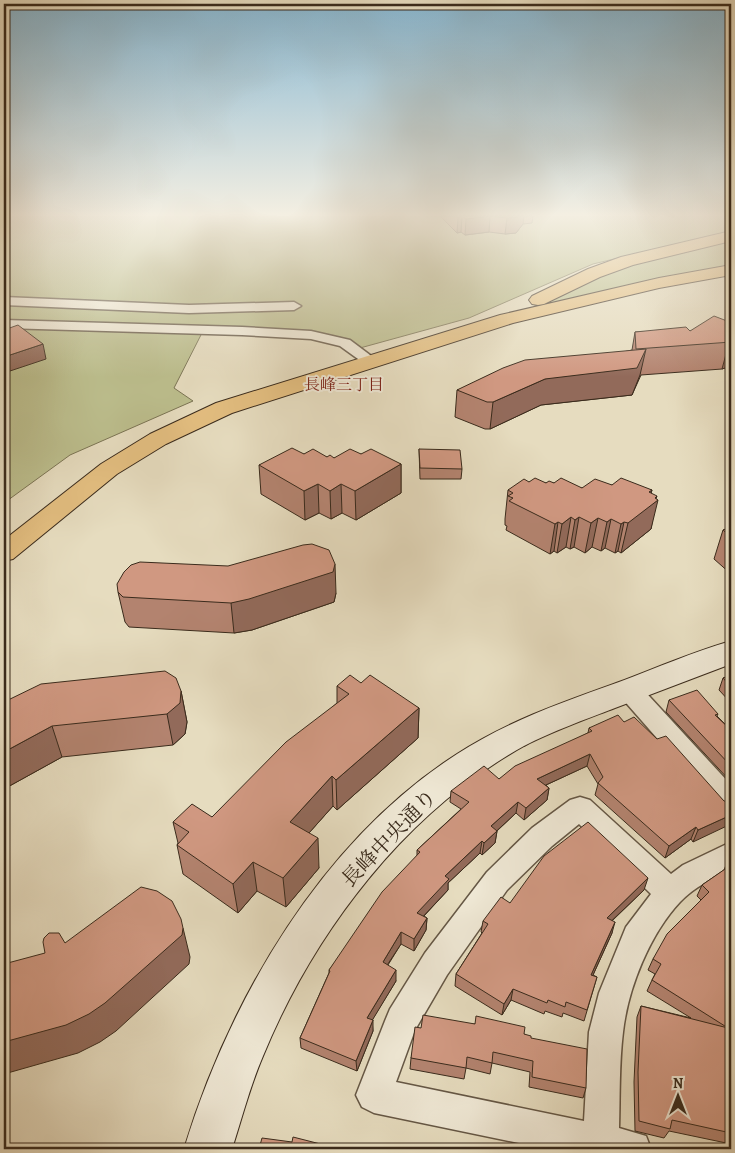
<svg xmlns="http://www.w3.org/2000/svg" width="735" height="1153" font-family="Alegreya,'Noto Serif JP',serif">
  <rect width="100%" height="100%" fill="#e6dcbf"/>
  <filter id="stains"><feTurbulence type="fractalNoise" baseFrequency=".004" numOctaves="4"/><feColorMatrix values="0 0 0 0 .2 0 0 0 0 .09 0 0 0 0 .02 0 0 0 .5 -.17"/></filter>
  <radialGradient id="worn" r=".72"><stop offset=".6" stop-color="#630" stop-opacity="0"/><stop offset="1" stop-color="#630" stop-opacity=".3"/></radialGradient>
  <path fill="#bcbe8d" stroke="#7b7454" d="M 4,216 L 731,216 L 731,231 L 593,264 L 469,318 L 360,348 L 340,337 L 308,332 L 205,327 L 174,388 L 193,401 L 70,455 L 4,503 Z
    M 731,239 L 731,267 L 656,282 L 547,308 L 540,304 L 590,280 L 656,256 Z"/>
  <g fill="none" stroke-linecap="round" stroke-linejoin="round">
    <g stroke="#655745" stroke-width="3">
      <path id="street" d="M 4,297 L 189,305 L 294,302 L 301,306 L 294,310 L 189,313 L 4,305 Z
        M 4,320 L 242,327 L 311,331 L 350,340 L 378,361 L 375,364 L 365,364 L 340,346 L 311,339 L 242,335 L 4,328 Z
        M 629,681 L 638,684 L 731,785 L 731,814 L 721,811 L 620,696 L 617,690 L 620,684 Z
        M 580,797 L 590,800 L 671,874 L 683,865 L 731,842 L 731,868 C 714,878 694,887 680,902 C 650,934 628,988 623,1032 C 619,1064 620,1096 619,1128 L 646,1136 L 651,1149 L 548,1149 L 374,1113 L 362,1107 L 356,1095 L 385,1021 L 390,1009 L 425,953 L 487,872 L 532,828 L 570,800 ZM 579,824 L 651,894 L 626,927 L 599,993 L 589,1032 L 584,1121 L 396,1082 L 415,1030 L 447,975 L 507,890 L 552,846 Z"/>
    </g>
    <g stroke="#3a2b1c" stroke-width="2">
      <path id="secondary" d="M 731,641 L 731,664 C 692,679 654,693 615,708 C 584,720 553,731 524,746 C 405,812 314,932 263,1056 C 250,1086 242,1118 232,1149 L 184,1149 C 230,998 322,841 457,754 C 508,721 563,702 619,682 C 656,668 693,652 731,641 Z"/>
    </g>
    <g stroke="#3a2b1c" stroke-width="2">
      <path id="primary" d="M 731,231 L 731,241 L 633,265 L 600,277 L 544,304 L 538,305 L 532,304 L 529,300 L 532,296 L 588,269 L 621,257 Z
        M 731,265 L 731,275 L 659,288 L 513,323 L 232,413 L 166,444 L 117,474 L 13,559 L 4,561 L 4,540 L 101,464 L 150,434 L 216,403 L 500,315 L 659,278 Z"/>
    </g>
    <use href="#street" fill="#efe8d5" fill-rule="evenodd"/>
    <use href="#secondary" fill="#efe8d5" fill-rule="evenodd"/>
    <use href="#primary" fill="#e3be80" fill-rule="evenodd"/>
  </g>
  <path fill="#b3836f" stroke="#3a2b1c" d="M 440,216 L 533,216 L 532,223 L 523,224 L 516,233 L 505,234 L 489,232 L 465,235 L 461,232 L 457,233 Z
    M 731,318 L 731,366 L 722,369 L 641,375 L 632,395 L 541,405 L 490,429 L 485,429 L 455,417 L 457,390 L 632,350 L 635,332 L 690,331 L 727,321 Z
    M 419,449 L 462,469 L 461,479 L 420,479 Z
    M 304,454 L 334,458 L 361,454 L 401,464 L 401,493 L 356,520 L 342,513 L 331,519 L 319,513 L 305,520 L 261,494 L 259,465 Z
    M 529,482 L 546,483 L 554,483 L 582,488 L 612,485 L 652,490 L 651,493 L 656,499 L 651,529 L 621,553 L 618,551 L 615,553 L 605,548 L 601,551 L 592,547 L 585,553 L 574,547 L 570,549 L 566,547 L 557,553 L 554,551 L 550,554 L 506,530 L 507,526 L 505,525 L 505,519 L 508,490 Z
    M 731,527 L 731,574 L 714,559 L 723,530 Z
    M 118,592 L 336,593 L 334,602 L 252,630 L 234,633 L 129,627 L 125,622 Z
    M 731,675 L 731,703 L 719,690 L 723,678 Z
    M 361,683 L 419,708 L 418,738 L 337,810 L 333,806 L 309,833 L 319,868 L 286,907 L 257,891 L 238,913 L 183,874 L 177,845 L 178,843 L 173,822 L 212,817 L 337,703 L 337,686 Z
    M 181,691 L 187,722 L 185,734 L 173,745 L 62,757 L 4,789 L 4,702 Z
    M 669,700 L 718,714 L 717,716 L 731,730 L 731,782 L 666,712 Z
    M 624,722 L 657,739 L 724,801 L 693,842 L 691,839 L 665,858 L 595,795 L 598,784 L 587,766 L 546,785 L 549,788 L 547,800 L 524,820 L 516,813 L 497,831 L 495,843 L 482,855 L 480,853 L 448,883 L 448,890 L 424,916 L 427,918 L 426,930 L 414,951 L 401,944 L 388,965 L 396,981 L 372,1020 L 373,1031 L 357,1071 L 301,1048 L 300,1038 L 329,973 L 329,970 L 417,856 L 417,850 L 461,809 L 450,802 L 451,791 L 499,779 L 588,733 L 589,728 Z
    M 731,862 L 731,1144 L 669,1131 L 664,1138 L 635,1131 L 634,1082 L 637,1017 L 641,1006 L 691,1018 L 647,991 L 652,980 L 655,974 L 648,970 L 653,959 L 701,900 L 697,896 L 702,885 L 724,870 L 726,865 Z
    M 644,890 L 612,921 L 612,933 L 593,975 L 597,977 L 584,1021 L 563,1013 L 562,1017 L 545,1011 L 544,1014 L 511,1000 L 502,1015 L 455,986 L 456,974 L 482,933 L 481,932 L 483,921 L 510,903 Z
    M 475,1024 L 524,1034 L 531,1038 L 586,1088 L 583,1098 L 529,1087 L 530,1072 L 492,1063 L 490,1074 L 466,1068 L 464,1079 L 410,1069 L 411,1058 L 421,1028 Z"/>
  <path fill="#926a5a" stroke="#3a2b1c" d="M 462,216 L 461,232 L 457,233 L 458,217 Z
    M 490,216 L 489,232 L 465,235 L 466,219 Z
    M 519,216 L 524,216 L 523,224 L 516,233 L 505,234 L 507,218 Z
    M 731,342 L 731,366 L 722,369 L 729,343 Z
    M 43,344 L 46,359 L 4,373 L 4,357 Z
    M 646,349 L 640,375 L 632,395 L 541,405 L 490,429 L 493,402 L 545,379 Z
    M 401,464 L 401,493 L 356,520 L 355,491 Z
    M 318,484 L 319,513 L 305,520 L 304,491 Z
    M 341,484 L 342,513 L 331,519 L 330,491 Z
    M 652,490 L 647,508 L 657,496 L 655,502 L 658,500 L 651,529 L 621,553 L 628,523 L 649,492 Z
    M 571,517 L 566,547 L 557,553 L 562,524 Z
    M 579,517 L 574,547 L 570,549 L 575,520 Z
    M 598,518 L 592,547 L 585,553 L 591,523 Z
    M 611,519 L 605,548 L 601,551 L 607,522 Z
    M 558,522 L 554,551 L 550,554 L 555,524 Z
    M 624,522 L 618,551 L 615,553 L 621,524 Z
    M 335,564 L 336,593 L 334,602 L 252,630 L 234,633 L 231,603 Z
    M 181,691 L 187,722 L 185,734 L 173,745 L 167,714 Z
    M 419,708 L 418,738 L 337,810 L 336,780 Z
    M 52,726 L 62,757 L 4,789 L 4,752 Z
    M 590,754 L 587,766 L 535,790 L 537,779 Z
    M 332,776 L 333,806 L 293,851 L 290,822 Z
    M 549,788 L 547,800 L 524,820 L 526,808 Z
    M 518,802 L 516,813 L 489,838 L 491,826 Z
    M 731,815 L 731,824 L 693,842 L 698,830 Z
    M 696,827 L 691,839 L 665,858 L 669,846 Z
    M 497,831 L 495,843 L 482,855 L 484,843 Z
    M 318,838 L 319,868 L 286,907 L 283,878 Z
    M 482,841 L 480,853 L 448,883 L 448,890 L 416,924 L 417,913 L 445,876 Z
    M 253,862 L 257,891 L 238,913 L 233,884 Z
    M 648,878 L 644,890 L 603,929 L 607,918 Z
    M 427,918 L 426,930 L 414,951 L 414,939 Z
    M 615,922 L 612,933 L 588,986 L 591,975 Z
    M 183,928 L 190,957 L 189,964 L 116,1031 L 100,1042 L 78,1053 L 4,1074 L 4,1042 Z
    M 401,932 L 401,944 L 382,973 L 383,962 Z
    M 396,970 L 396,981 L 367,1029 L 367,1018 Z
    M 513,989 L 511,1000 L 502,1015 L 504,1004 Z
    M 373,1020 L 373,1031 L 357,1071 L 356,1061 Z"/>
  <path fill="#d09881" stroke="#3a2b1c" d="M 456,216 L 519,216 L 518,217 L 507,218 L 490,216 L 466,219 L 462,216 L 458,217 Z
    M 714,316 L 727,321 L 731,318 L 731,342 L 636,349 L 635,332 L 686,327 L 690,331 Z
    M 18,325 L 43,344 L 4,357 L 4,330 Z
    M 646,349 L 637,368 L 545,379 L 493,402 L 487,402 L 457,390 L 503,368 L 525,360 Z
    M 292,448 L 304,454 L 313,449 L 327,457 L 330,455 L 334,458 L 350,449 L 361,454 L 371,449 L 401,464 L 355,491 L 341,484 L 330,491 L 318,484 L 304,491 L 259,465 Z
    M 419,449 L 460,450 L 462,469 L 420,468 Z
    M 535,478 L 546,483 L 549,481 L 554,483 L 561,478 L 582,488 L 595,479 L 612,485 L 621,478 L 652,490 L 649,492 L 657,496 L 655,498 L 658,500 L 628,523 L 624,522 L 621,524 L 611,519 L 607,522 L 598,518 L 591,523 L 579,517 L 575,520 L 571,517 L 562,524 L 558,522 L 555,524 L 509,501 L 513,498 L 508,496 L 513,493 L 508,490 L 524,479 L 529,482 Z
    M 731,527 L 731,537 L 723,530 Z
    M 312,544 L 329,550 L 335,564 L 333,572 L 249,599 L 231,603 L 123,597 L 118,592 L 117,584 L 124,572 L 131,565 L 140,562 L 228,566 L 303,545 Z
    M 165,671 L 176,678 L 181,691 L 180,703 L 167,714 L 52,726 L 4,752 L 4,702 L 41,684 Z
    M 350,675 L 361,683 L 370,675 L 419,708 L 336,780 L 332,776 L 290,822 L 318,838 L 283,878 L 253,862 L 233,884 L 177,845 L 189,832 L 173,822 L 192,804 L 212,817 L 286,742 L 349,694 L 337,686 Z
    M 731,675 L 731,687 L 723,678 Z
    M 697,690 L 718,714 L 715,715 L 731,730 L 731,766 L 669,700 Z
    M 618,715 L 624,722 L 634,717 L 657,739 L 666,736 L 724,801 L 731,802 L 731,815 L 698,830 L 696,827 L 669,846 L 598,783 L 603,777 L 590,754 L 537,779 L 549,788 L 526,808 L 518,802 L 491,826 L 497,831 L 484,843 L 482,841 L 445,876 L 449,879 L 417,913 L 427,918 L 414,939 L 401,932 L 383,962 L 396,970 L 367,1018 L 373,1020 L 356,1061 L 300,1038 L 330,971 L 329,970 L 382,892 L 420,852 L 417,850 L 469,802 L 451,791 L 484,766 L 499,779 L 515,766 L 592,731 L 589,728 Z
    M 588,822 L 648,878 L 607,918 L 615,922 L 591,975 L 597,977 L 587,1010 L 566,1002 L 565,1007 L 548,1000 L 547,1003 L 513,989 L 504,1004 L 456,974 L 488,924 L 483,921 L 501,897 L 510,903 L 544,856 Z
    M 731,862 L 731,1133 L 672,1120 L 670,1129 L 639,1121 L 638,1072 L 641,1006 L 728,1028 L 652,980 L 661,964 L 653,959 L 667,934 L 709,892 L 702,885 L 728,867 L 726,865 Z
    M 141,887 L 157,891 L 172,901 L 181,919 L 183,928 L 182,935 L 105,1003 L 89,1014 L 66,1025 L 4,1042 L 4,964 L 45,953 L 43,942 L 44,938 L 49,933 L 59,933 L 65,943 Z
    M 423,1015 L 475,1024 L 476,1016 L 525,1027 L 524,1034 L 531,1036 L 531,1038 L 587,1049 L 586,1088 L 532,1077 L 533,1061 L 493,1052 L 492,1063 L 467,1057 L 466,1068 L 411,1058 L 415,1027 L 421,1028 Z
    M 293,1137 L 340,1149 L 259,1149 L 262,1138 L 292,1142 Z"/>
  <linearGradient id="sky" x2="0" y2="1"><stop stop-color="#87b7d2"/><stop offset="0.57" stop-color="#f4efe2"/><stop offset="1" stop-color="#f4efe2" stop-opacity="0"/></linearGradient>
  <rect width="735" height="377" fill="url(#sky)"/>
  <g text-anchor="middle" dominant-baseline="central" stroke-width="4" stroke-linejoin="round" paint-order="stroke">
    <g font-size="16" fill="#7a1f14" stroke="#efe8d5">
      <text x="344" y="385">長峰三丁目</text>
    </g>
    <g font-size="21" fill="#3a2b1c" stroke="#efe8d5">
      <text transform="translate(389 838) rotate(-46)">長峰中央通り</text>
    </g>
  </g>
  <rect width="735" height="1153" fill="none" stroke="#e6dcbf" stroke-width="20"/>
  <rect x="5" y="5" width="725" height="1143" fill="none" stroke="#3a2b1c" stroke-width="2.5"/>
  <rect x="10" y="10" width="715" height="1133" fill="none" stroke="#3a2b1c"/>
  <g transform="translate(678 1096)" stroke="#efe8d5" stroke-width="4" paint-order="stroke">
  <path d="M0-4L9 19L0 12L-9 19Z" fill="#3a2b1c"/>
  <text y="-8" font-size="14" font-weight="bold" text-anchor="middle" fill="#3a2b1c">N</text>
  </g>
  <rect width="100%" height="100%" filter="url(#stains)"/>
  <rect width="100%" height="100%" fill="url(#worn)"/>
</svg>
